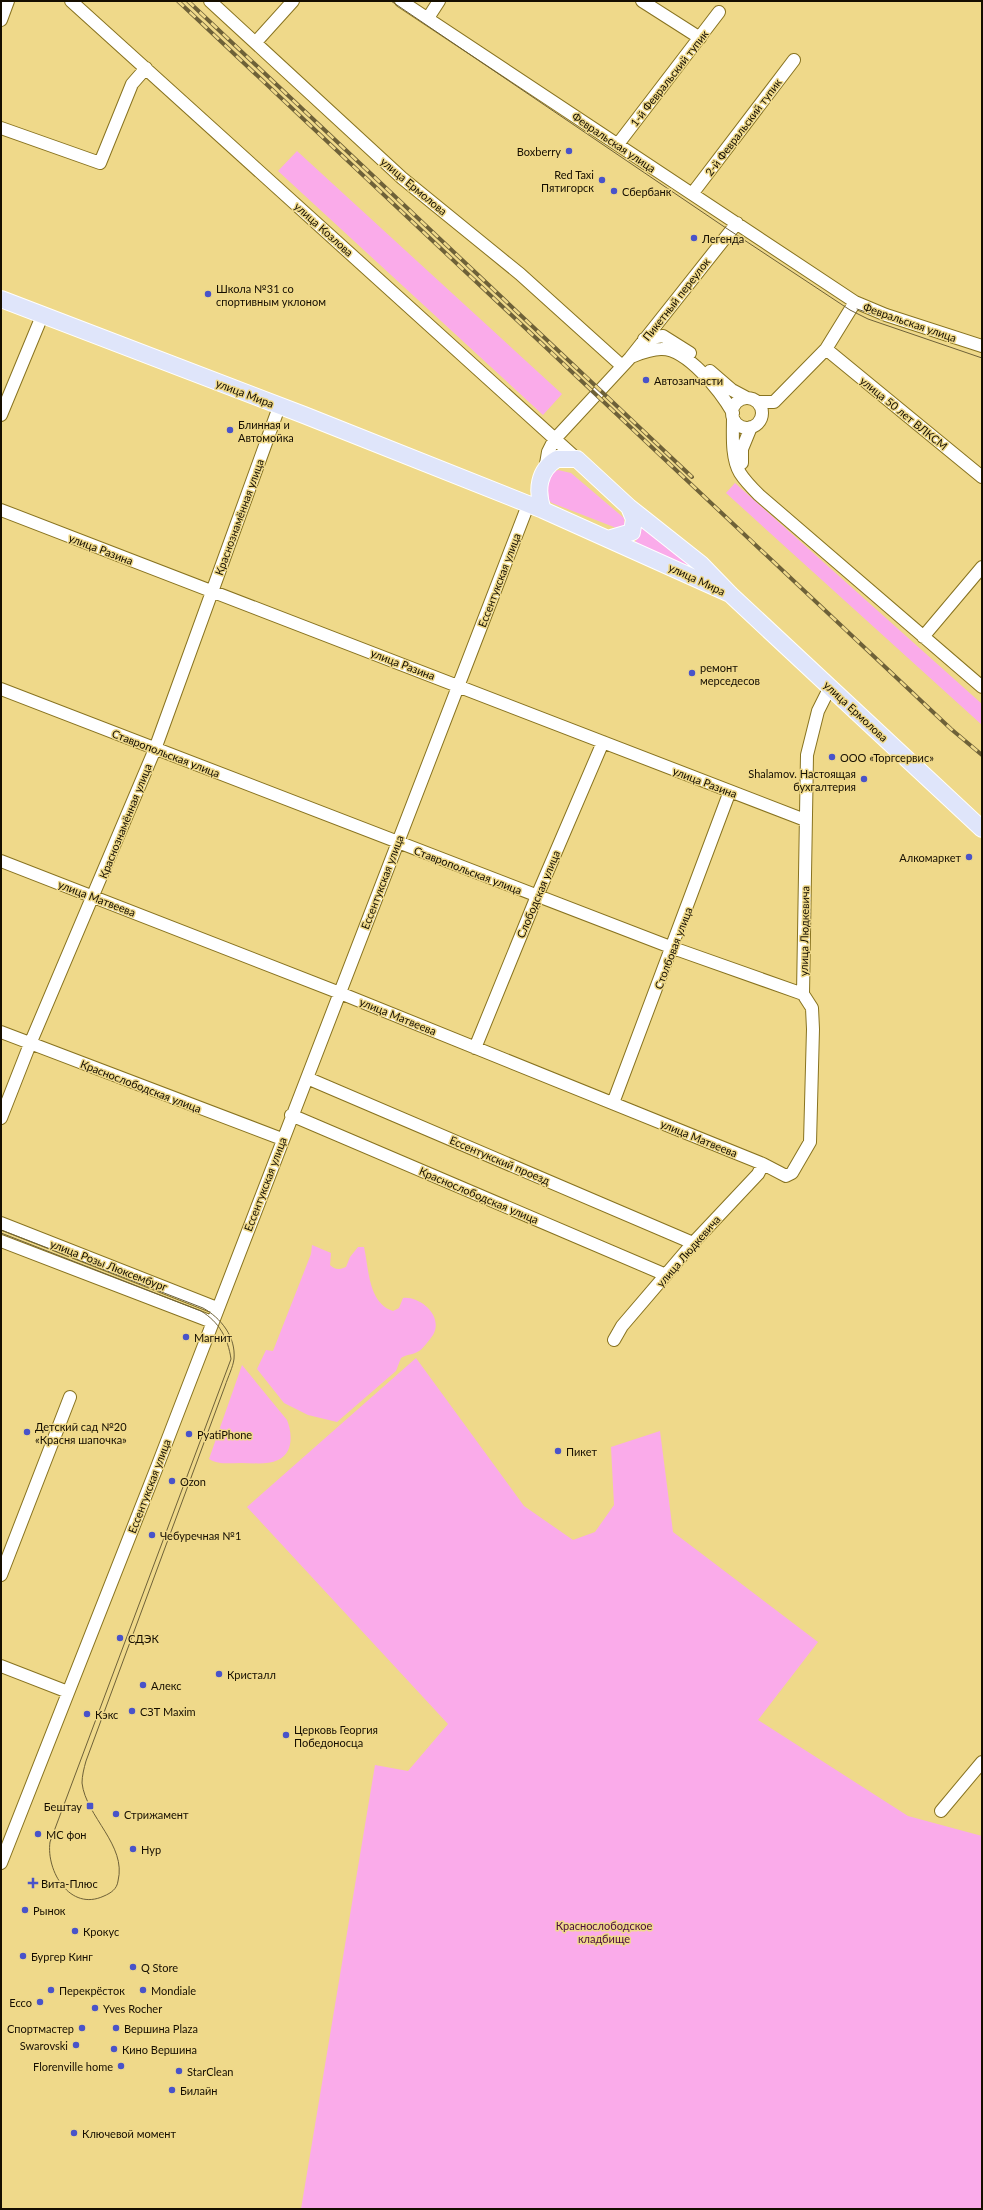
<svg xmlns="http://www.w3.org/2000/svg" width="983" height="2210" font-family="Lato,sans-serif">
  <rect width="100%" height="100%" fill="#efd98a"/>
  <path fill="#faabea" d="M 297,151 L 562,394 L 543,415 L 278,171 Z
    M 558,470 L 571,473 L 624,518 L 625,527 L 619,529 L 552,503 L 548,500 L 544,484 L 552,473 Z
    M 735,483 L 982,704 L 982,725 L 726,493 Z
    M 639,519 L 710,581 L 635,542 L 641,533 Z
    M 312,1245 L 331,1253 L 330,1265 C 335,1270 339,1270 346,1267 L 350,1257 L 358,1247 L 364,1247 C 369,1269 368,1303 393,1311 L 399,1308 L 403,1298 C 420,1296 444,1316 433,1335 C 430,1339 423,1349 419,1351 C 413,1355 407,1354 401,1358 L 396,1371 L 337,1422 L 308,1415 L 284,1403 L 257,1369 L 266,1350 L 273,1351 L 311,1254 Z
    M 416,1358 L 524,1506 L 573,1540 L 595,1532 L 614,1505 L 611,1447 L 660,1431 L 673,1532 L 818,1642 L 758,1720 L 908,1816 L 982,1836 L 982,2209 L 301,2209 L 375,1765 L 408,1771 L 448,1724 L 247,1507 Z
    M 242,1365 L 287,1420 C 292,1432 294,1453 278,1460 C 268,1465 253,1463 241,1463 C 230,1463 219,1465 209,1459 Z"/>
  <g fill="none" stroke-linecap="round" stroke-linejoin="round">
    <g stroke="#887320" stroke-width="14">
      <path id="minor" d="M 71,1 L 577,459
        M 210,1 L 402,178 L 520,274 L 622,366
        M 401,1 L 855,302 L 886,315 L 982,346
        M 642,1 L 700,38
        M 428,18 L 439,1
        M 1,20 L 8,1
        M 256,42 L 293,1
        M 1,128 L 100,163 L 132,84 L 146,68
        M 618,144 L 719,12
        M 692,194 L 794,60
        M 644,339 L 663,336 L 690,353
        M 826,349 L 982,477
        M 631,357 C 641,353 650,349 661,349 C 687,348 721,392 733,413
        M 710,371 L 732,390 L 747,398
        M732 413a15 15 0 1 1 30 0a15 15 0 1 1-30 0Z
        M 758,402 L 774,402 L 826,349 L 855,302
        M 1,415 L 42,316
        M 733,417 C 733,434 731,458 740,473 C 745,481 752,488 759,495 L 982,687
        M 742,463 L 742,449 L 751,427
        M 545,470 L 548,452 L 554,440 L 630,358 L 737,223
        M 1,510 L 805,820
        M 923,637 L 982,567
        M 1,689 L 673,948 L 803,994
        M 1,861 L 340,993 L 763,1164 L 786,1176 L 792,1173 L 810,1142 L 813,1029 L 812,1008 L 803,994 L 807,755 L 818,711 L 830,687
        M 1,1032 L 282,1139
        M 475,1048 L 537,896 L 603,742
        M 307,1078 L 693,1243
        M 613,1103 L 730,791
        M 291,1115 L 666,1275
        M 1,1118 L 30,1044 L 155,749 L 279,407
        M 1,1223 L 217,1308
        M 1,1241 L 212,1322
        M 614,1340 L 622,1326 L 693,1243 L 758,1174 L 763,1164
        M 1,1575 L 70,1397
        M 1,1666 L 68,1692
        M 941,1811 L 982,1762
        M 1,1863 L 157,1467 L 528,505"/>
    </g>
    <g stroke="#fff" stroke-width="18">
      <path id="major" d="M 1,299 L 304,415 L 543,510 L 730,594
        M 543,510 C 536,491 538,470 557,459 L 577,459 L 629,507 L 701,564 L 730,594 L 982,829
        M 608,539 L 632,532 L 634,519 L 629,507"/>
    </g>
    <use href="#minor" stroke="#fff" stroke-width="12"/>
    <use href="#major" stroke="#dfe5fa" stroke-width="16"/>
    <path stroke="#6e6138" stroke-width="1" d="M 391,1 L 720,224 L 850,310 L 868,319 L 982,358
      M 857,309 L 910,327
      M 1,1230 L 203,1308 C 221,1318 236,1337 234,1359 C 233,1367 228,1377 225,1386 L 86,1761 C 84,1768 82,1776 82,1783 C 86,1817 127,1845 118,1881 C 117,1889 111,1893 104,1896 C 70,1912 46,1871 50,1842 L 231,1359 C 228,1338 219,1322 201,1311 L 1,1233"/>
    <g stroke="#6e6138" stroke-width="4">
      <path id="rail" d="M 178,1 L 951,729 L 982,755
        M 188,1 L 692,477"/>
    </g>
    <use href="#rail" stroke="#efd98a" stroke-width="2.5" stroke-dasharray="8" stroke-linecap="butt"/>
  </g>
  <g fill="#4953c9" stroke="#efd98a" stroke-width="1.5">
    <circle cx="569" cy="151" r="4"/>
    <circle cx="602" cy="180" r="4"/>
    <circle cx="614" cy="191" r="4"/>
    <circle cx="694" cy="238" r="4"/>
    <circle cx="208" cy="294" r="4"/>
    <circle cx="646" cy="380" r="4"/>
    <circle cx="230" cy="430" r="4"/>
    <circle cx="692" cy="673" r="4"/>
    <circle cx="832" cy="757" r="4"/>
    <circle cx="864" cy="779" r="4"/>
    <circle cx="969" cy="857" r="4"/>
    <circle cx="186" cy="1337" r="4"/>
    <circle cx="27" cy="1432" r="4"/>
    <circle cx="189" cy="1434" r="4"/>
    <circle cx="558" cy="1451" r="4"/>
    <circle cx="172" cy="1481" r="4"/>
    <circle cx="152" cy="1535" r="4"/>
    <circle cx="120" cy="1638" r="4"/>
    <circle cx="219" cy="1674" r="4"/>
    <circle cx="143" cy="1685" r="4"/>
    <circle cx="132" cy="1711" r="4"/>
    <circle cx="87" cy="1714" r="4"/>
    <circle cx="286" cy="1735" r="4"/>
    <rect x="86" y="1802" width="8" height="8" rx="2"/>
    <circle cx="116" cy="1814" r="4"/>
    <circle cx="38" cy="1834" r="4"/>
    <circle cx="133" cy="1849" r="4"/>
    <path d="M31 1877h4v4h4v4h-4v4h-4v-4h-4v-4h4z"/>
    <circle cx="25" cy="1910" r="4"/>
    <circle cx="75" cy="1931" r="4"/>
    <circle cx="23" cy="1956" r="4"/>
    <circle cx="133" cy="1967" r="4"/>
    <circle cx="51" cy="1990" r="4"/>
    <circle cx="143" cy="1990" r="4"/>
    <circle cx="40" cy="2002" r="4"/>
    <circle cx="95" cy="2008" r="4"/>
    <circle cx="82" cy="2028" r="4"/>
    <circle cx="116" cy="2028" r="4"/>
    <circle cx="76" cy="2045" r="4"/>
    <circle cx="114" cy="2049" r="4"/>
    <circle cx="121" cy="2066" r="4"/>
    <circle cx="179" cy="2071" r="4"/>
    <circle cx="172" cy="2090" r="4"/>
    <circle cx="74" cy="2133" r="4"/>
  </g>
  <g text-anchor="middle" dominant-baseline="central" stroke-width="3" stroke-linejoin="round" paint-order="stroke">
    <g font-size="11" fill="#150e00" stroke="#efd98a">
      <text transform="translate(669 78) rotate(-52)">1-й Февральский тупик</text>
      <text transform="translate(743 127) rotate(-53)">2-й Февральский тупик</text>
      <text transform="translate(614 142) rotate(34)">Февральская улица</text>
      <text transform="translate(414 186) rotate(40)">улица Ермолова</text>
      <text transform="translate(324 229) rotate(42)">улица Козлова</text>
      <text transform="translate(676 299) rotate(-52)">Пикетный переулок</text>
      <text transform="translate(910 322) rotate(19)">Февральская улица</text>
      <text transform="translate(245 393) rotate(21)">улица Мира</text>
      <text transform="translate(904 413) rotate(39)">улица 50 лет ВЛКСМ</text>
      <text transform="translate(239 517) rotate(-70)">Краснознамённая улица</text>
      <text transform="translate(101 549) rotate(21)">улица Разина</text>
      <text transform="translate(697 579) rotate(25)">улица Мира</text>
      <text transform="translate(499 580) rotate(-69)">Ессентукская улица</text>
      <text transform="translate(403 664) rotate(21)">улица Разина</text>
      <text transform="translate(856 711) rotate(43)">улица Ермолова</text>
      <text transform="translate(166 753) rotate(21)">Ставропольская улица</text>
      <text transform="translate(705 782) rotate(21)">улица Разина</text>
      <text transform="translate(125 821) rotate(-68)">Краснознамённая улица</text>
      <text transform="translate(468 870) rotate(21)">Ставропольская улица</text>
      <text transform="translate(382 882) rotate(-69)">Ессентукская улица</text>
      <text transform="translate(538 894) rotate(-67)">Слободская улица</text>
      <text transform="translate(97 898) rotate(21)">улица Матвеева</text>
      <text transform="translate(804 931) rotate(-89)">улица Людкевича</text>
      <text transform="translate(673 948) rotate(-69)">Столбовая улица</text>
      <text transform="translate(398 1016) rotate(22)">улица Матвеева</text>
      <text transform="translate(141 1086) rotate(21)">Краснослободская улица</text>
      <text transform="translate(699 1138) rotate(22)">улица Матвеева</text>
      <text transform="translate(500 1160) rotate(23)">Ессентукский проезд</text>
      <text transform="translate(265 1184) rotate(-69)">Ессентукская улица</text>
      <text transform="translate(479 1195) rotate(23)">Краснослободская улица</text>
      <text transform="translate(688 1251) rotate(-49)">улица Людкевича</text>
      <text transform="translate(109 1265) rotate(21)">улица Розы Люксембург</text>
      <text transform="translate(149 1486) rotate(-69)">Ессентукская улица</text>
    </g>
    <g font-size="11" fill="#150e00" stroke="#efd98a" text-anchor="start">
      <text x="561" y="151" text-anchor="end">Boxberry</text>
      <text x="594" y="174" text-anchor="end">Red Taxi<tspan x="594" dy="13">Пятигорск</tspan></text>
      <text x="622" y="191">Сбербанк</text>
      <text x="702" y="238">Легенда</text>
      <text x="216" y="288">Школа №31 со<tspan x="216" dy="13">спортивным уклоном</tspan></text>
      <text x="654" y="380">Автозапчасти</text>
      <text x="238" y="424">Блинная и<tspan x="238" dy="13">Автомойка</tspan></text>
      <text x="700" y="667">ремонт<tspan x="700" dy="13">мерседесов</tspan></text>
      <text x="840" y="757">ООО «Торгсервис»</text>
      <text x="856" y="773" text-anchor="end">Shalamov. Настоящая<tspan x="856" dy="13">бухгалтерия</tspan></text>
      <text x="961" y="857" text-anchor="end">Алкомаркет</text>
      <text x="194" y="1337">Магнит</text>
      <text x="35" y="1426">Детский сад №20<tspan x="35" dy="13">«Красня шапочка»</tspan></text>
      <text x="197" y="1434">PyatiPhone</text>
      <text x="566" y="1451">Пикет</text>
      <text x="180" y="1481">Ozon</text>
      <text x="160" y="1535">Чебуречная №1</text>
      <text x="128" y="1638">СДЭК</text>
      <text x="227" y="1674">Кристалл</text>
      <text x="151" y="1685">Алекс</text>
      <text x="140" y="1711">СЗТ Maxim</text>
      <text x="95" y="1714">Кэкс</text>
      <text x="294" y="1729">Церковь Георгия<tspan x="294" dy="13">Победоносца</tspan></text>
      <text x="82" y="1806" text-anchor="end">Бештау</text>
      <text x="124" y="1814">Стрижамент</text>
      <text x="46" y="1834">МС фон</text>
      <text x="141" y="1849">Нур</text>
      <text x="41" y="1883">Вита-Плюс</text>
      <text x="33" y="1910">Рынок</text>
      <text x="83" y="1931">Крокус</text>
      <text x="31" y="1956">Бургер Кинг</text>
      <text x="141" y="1967">Q Store</text>
      <text x="59" y="1990">Перекрёсток</text>
      <text x="151" y="1990">Mondiale</text>
      <text x="32" y="2002" text-anchor="end">Ecco</text>
      <text x="103" y="2008">Yves Rocher</text>
      <text x="74" y="2028" text-anchor="end">Спортмастер</text>
      <text x="124" y="2028">Вершина Plaza</text>
      <text x="68" y="2045" text-anchor="end">Swarovski</text>
      <text x="122" y="2049">Кино Вершина</text>
      <text x="113" y="2066" text-anchor="end">Florenville home</text>
      <text x="187" y="2071">StarClean</text>
      <text x="180" y="2090">Билайн</text>
      <text x="82" y="2133">Ключевой момент</text>
    </g>
    <g font-size="11" fill="#47093f" stroke="#efd98a">
      <text x="604" y="1925">Краснослободское<tspan x="604" dy="13">кладбище</tspan></text>
    </g>
  </g>
  <rect width="983" height="2210" fill="none" stroke="#150e00" stroke-width="4"/>
</svg>
